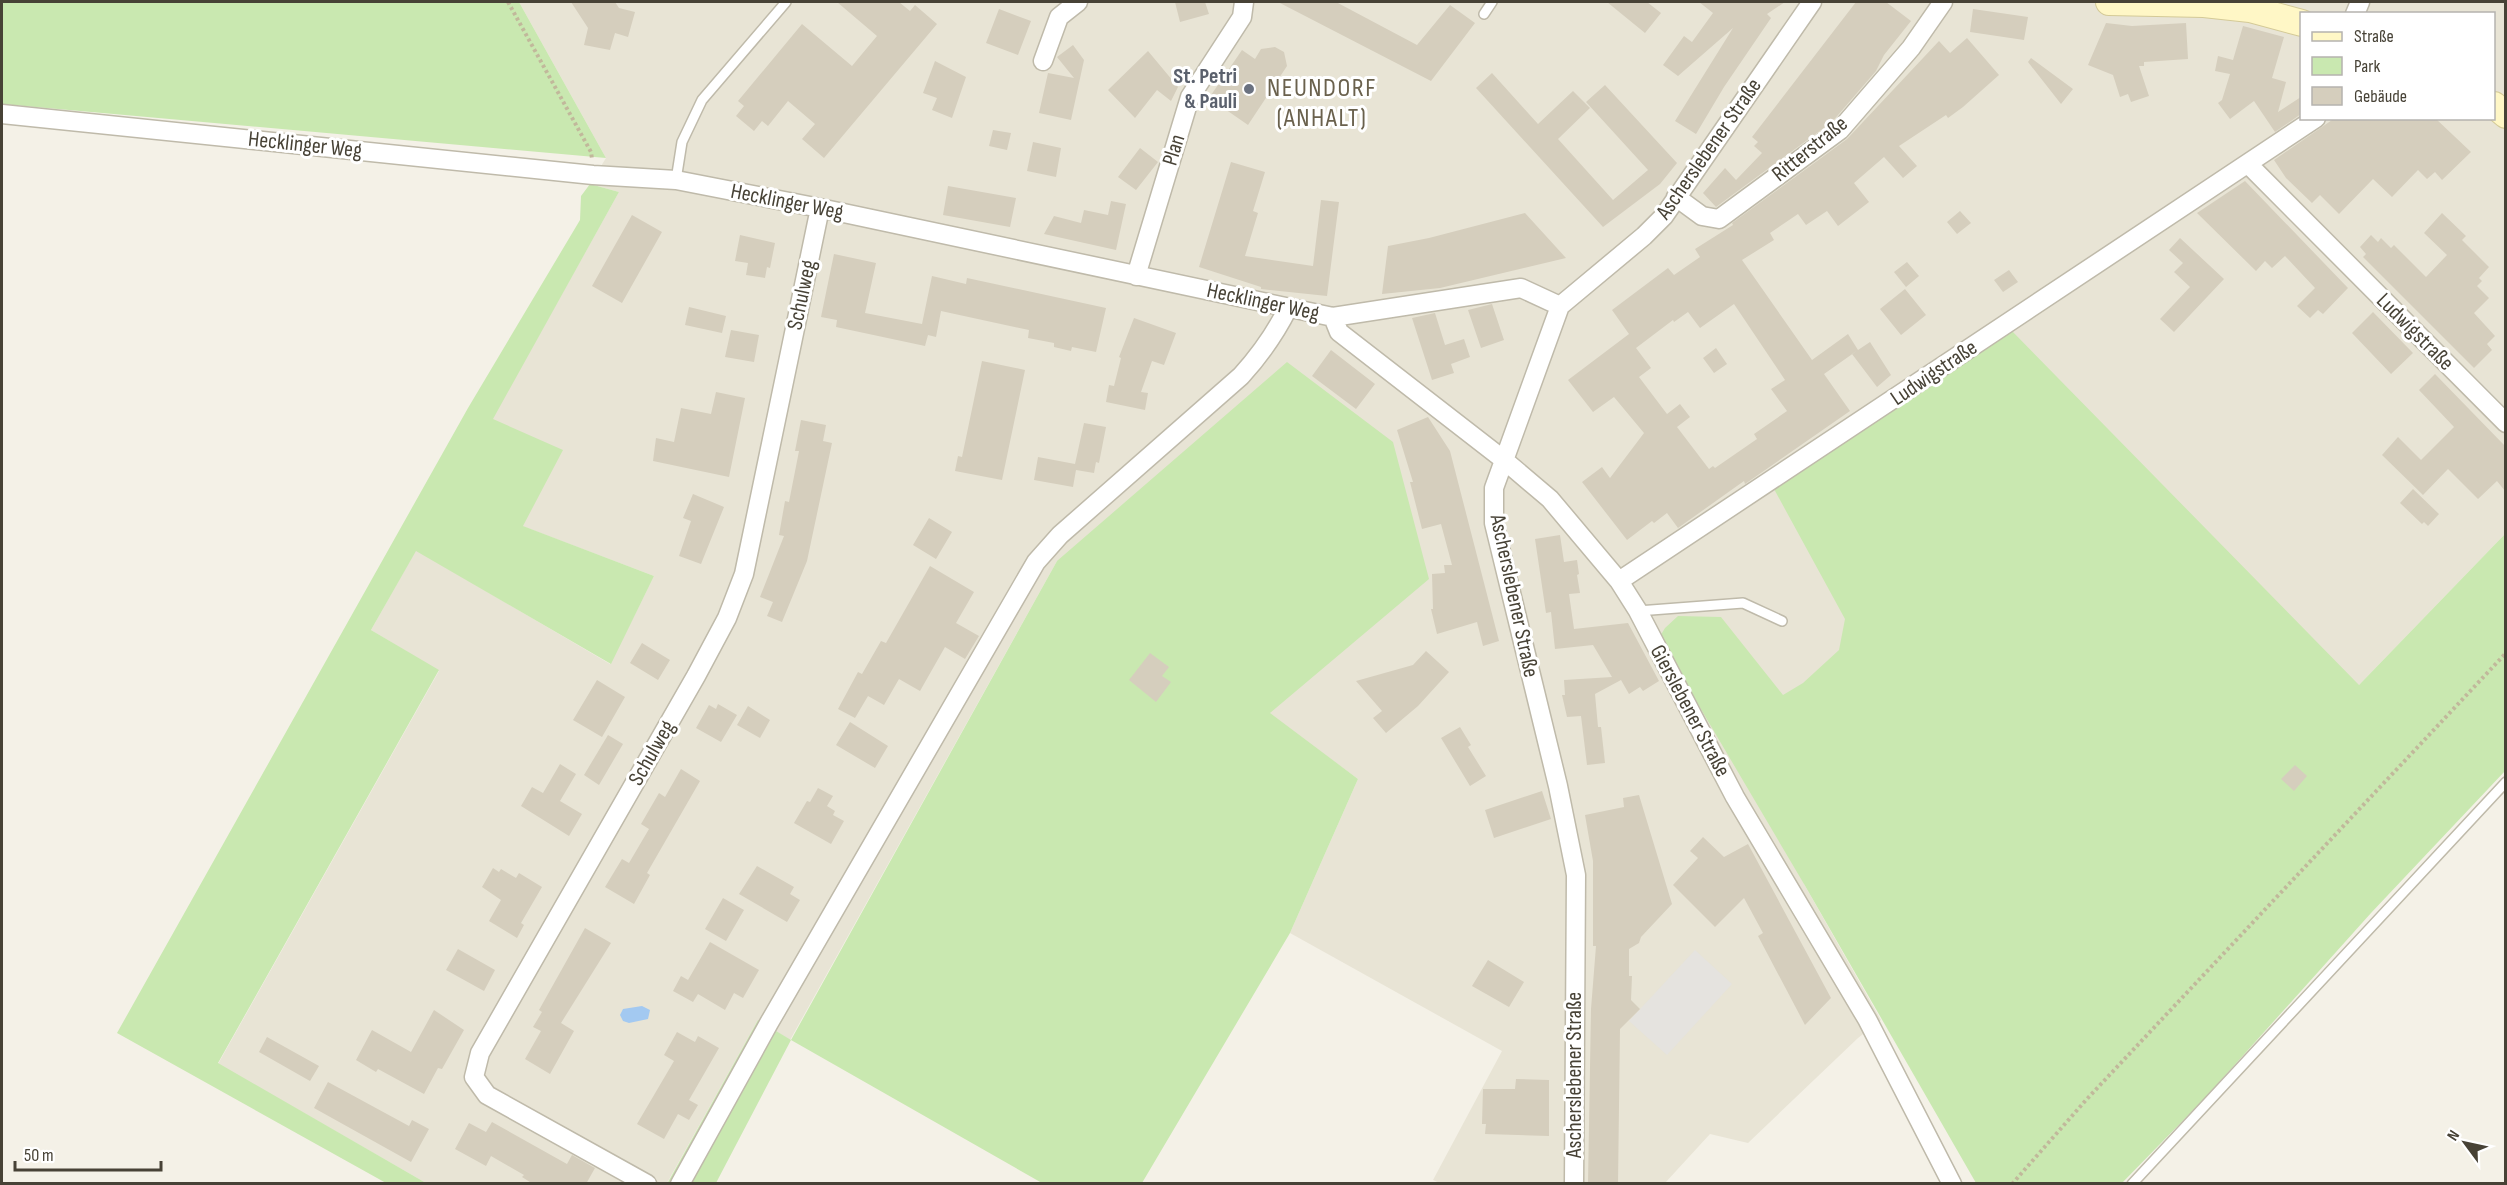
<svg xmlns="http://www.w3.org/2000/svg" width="2507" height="1185" font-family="'Sofia Sans Condensed',sans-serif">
  <rect width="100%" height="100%" fill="#f4f1e7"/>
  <path fill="#e8e4d5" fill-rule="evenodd" d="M 519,2 L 2505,2 L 2505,534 L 2359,685 L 1804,884 L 1881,1020 L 1858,1038 L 1748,1143 L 1710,1134 L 1665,1183 L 1442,1184 L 1433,1180 L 1502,1051 L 1290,933 L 1358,779 L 1057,561 L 790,1040 L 758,1020 L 667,1183 L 426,1183 L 218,1064 L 439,671 L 371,630 L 416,550 L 610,664 L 654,576 L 522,526 L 492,419 L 619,192 L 590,184 L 606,158 ZM 2302,14 L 2494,14 L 2494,118 L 2302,118 Z"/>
  <path fill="#c9e8b0" d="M 2,2 L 519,2 L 606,158 L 2,104 Z
    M 590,184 L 619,192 L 493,419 L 563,450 L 523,526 L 654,576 L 611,664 L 416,551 L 371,630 L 439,670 L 218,1063 L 426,1183 L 386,1183 L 117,1033 L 468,408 L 580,220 L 581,196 Z
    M 2012,331 L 2359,685 L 2505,534 L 2505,771 L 2371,913 L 2204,1099 L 2122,1183 L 1976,1183 L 1804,884 L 1659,638 L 1665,628 L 1678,616 L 1721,617 L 1783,695 L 1803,683 L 1839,650 L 1845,619 L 1774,489 Z
    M 1287,362 L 1393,442 L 1429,579 L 1270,713 L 1358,779 L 1290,933 L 1142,1183 L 1042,1183 L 791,1040 L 716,1183 L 667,1184 L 758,1020 L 791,1040 L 1057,561 Z"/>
  <path fill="#e5e3df" d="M 1695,950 L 1732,984 L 1667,1055 L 1629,1021 Z"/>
  <path fill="#a3c9f1" d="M 642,1006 L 650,1010 L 648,1019 L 629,1023 L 623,1021 L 620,1015 L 623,1009 Z"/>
  <path fill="#d5cebd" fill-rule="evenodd" d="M 571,2 L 615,2 L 619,8 L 635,12 L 628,37 L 615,33 L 610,50 L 584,45 L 588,28 Z
    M 837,2 L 899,2 L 910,11 L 915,5 L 937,24 L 824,158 L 802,139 L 815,124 L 788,101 L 768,126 L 762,121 L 754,131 L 736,116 L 744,106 L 738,101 L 802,24 L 852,66 L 877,36 Z
    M 1175,2 L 1205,2 L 1209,14 L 1180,22 Z
    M 1278,2 L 1336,2 L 1417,45 L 1450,5 L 1475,23 L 1431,81 Z
    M 1607,2 L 1647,2 L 1661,13 L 1645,33 Z
    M 1699,2 L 1785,2 L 1767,14 L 1771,18 L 1724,87 L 1696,134 L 1675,121 L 1733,28 L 1678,76 L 1663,65 L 1684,36 L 1692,42 L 1713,13 Z
    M 1856,2 L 1886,2 L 1911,21 L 1884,55 L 1876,71 L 1832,122 L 1716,207 L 1703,193 L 1725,168 L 1736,180 L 1762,153 L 1754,146 L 1758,142 L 1752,137 Z
    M 999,9 L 1031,21 L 1018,55 L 986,43 Z
    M 1973,9 L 2028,17 L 2024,40 L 1970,32 Z
    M 2106,23 L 2132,26 L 2186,23 L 2188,59 L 2144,62 L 2144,66 L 2139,66 L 2149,96 L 2131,102 L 2128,94 L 2120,97 L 2113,75 L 2088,65 Z
    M 2243,26 L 2284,37 L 2272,78 L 2286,82 L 2278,112 L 2301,97 L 2301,114 L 2275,132 L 2254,101 L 2230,119 L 2218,103 L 2222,100 L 2230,74 L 2215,71 L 2218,56 L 2233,60 Z
    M 1967,38 L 1999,75 L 1963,107 L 1948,118 L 1946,115 L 1899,146 L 1917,166 L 1903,178 L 1884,157 L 1854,183 L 1869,202 L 1838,226 L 1827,211 L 1806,225 L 1798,214 L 1770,233 L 1774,240 L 1742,260 L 1812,360 L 1848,334 L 1858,350 L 1824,374 L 1850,411 L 1745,484 L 1744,481 L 1678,528 L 1667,513 L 1654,523 L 1652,521 L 1627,540 L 1582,482 L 1602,467 L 1610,478 L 1644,433 L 1614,397 L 1593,412 L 1568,380 L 1629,334 L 1612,310 L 1668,268 L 1674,275 L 1700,257 L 1695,249 L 1733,225 L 1732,223 L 1847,139 L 1939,41 L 1950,53 ZM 1734,304 L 1785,380 L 1771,389 L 1787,411 L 1754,434 L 1757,439 L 1715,468 L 1713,466 L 1709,469 L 1677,427 L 1690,417 L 1680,404 L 1667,414 L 1639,377 L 1651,368 L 1636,348 L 1673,320 L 1674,322 L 1688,312 L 1700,328 Z
    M 1073,45 L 1084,60 L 1071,120 L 1039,113 L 1048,73 L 1074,78 L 1057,57 Z
    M 1275,47 L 1284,52 L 1287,66 L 1248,125 L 1209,98 L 1242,50 L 1255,59 L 1261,49 Z
    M 1148,51 L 1178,87 L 1171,101 L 1157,90 L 1135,118 L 1108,90 Z
    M 2031,58 L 2073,89 L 2061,104 L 2028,62 Z
    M 935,61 L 966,77 L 952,118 L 932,110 L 937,98 L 923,93 Z
    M 1492,73 L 1538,124 L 1573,91 L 1590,108 L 1558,139 L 1613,200 L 1648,170 L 1586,102 L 1605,85 L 1677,163 L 1660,184 L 1603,227 L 1476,88 Z
    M 2335,118 L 2435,118 L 2471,152 L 2442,180 L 2435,172 L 2427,179 L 2418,170 L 2392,197 L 2373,179 L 2339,214 L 2320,195 L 2312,203 L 2286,178 L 2274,160 Z
    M 993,130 L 1011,133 L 1007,150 L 989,146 Z
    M 1033,142 L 1061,148 L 1056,177 L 1027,171 Z
    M 1140,148 L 1158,162 L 1136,190 L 1118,177 Z
    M 1231,162 L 1265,172 L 1253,211 L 1258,213 L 1245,256 L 1313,266 L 1321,200 L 1339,202 L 1327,296 L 1261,289 L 1261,287 L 1199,267 Z
    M 2245,181 L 2348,288 L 2323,314 L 2318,310 L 2310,318 L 2297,306 L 2315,288 L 2285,256 L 2272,268 L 2265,261 L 2256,271 L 2197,213 Z
    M 948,186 L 1016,198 L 1010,227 L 943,215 Z
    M 1111,201 L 1126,204 L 1116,250 L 1044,234 L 1054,216 L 1081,223 L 1084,210 L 1108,215 Z
    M 1960,211 L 1971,223 L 1957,234 L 1947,222 Z
    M 1525,213 L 1566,258 L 1440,288 L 1382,294 L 1388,246 L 1429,238 Z
    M 2442,213 L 2466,236 L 2462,240 L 2489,267 L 2479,278 L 2482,281 L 2477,286 L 2489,298 L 2474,313 L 2495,336 L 2487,344 L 2492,350 L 2474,368 L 2363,257 L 2366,254 L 2360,247 L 2371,235 L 2378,242 L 2381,238 L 2391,248 L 2394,245 L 2426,277 L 2447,255 L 2424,233 Z
    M 632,215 L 662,232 L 622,303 L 592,286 Z
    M 740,235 L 775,243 L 770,268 L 767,267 L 765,278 L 746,275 L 748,263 L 735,261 Z
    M 2180,238 L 2224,279 L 2174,332 L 2160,319 L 2190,287 L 2174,272 L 2183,263 L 2169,250 Z
    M 834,254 L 876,263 L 865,313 L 922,324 L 932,276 L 966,284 L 967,278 L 1106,308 L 1096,352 L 1072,347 L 1071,351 L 1054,347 L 1054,343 L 1028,338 L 1029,330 L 941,311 L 936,337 L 928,335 L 925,346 L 836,327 L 837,320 L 821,317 Z
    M 1907,262 L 1919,276 L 1906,287 L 1894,272 Z
    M 2009,270 L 2018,282 L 2003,292 L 1994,280 Z
    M 1905,289 L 1926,315 L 1901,335 L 1880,309 Z
    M 1492,304 L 1504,340 L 1481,348 L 1468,310 Z
    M 689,307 L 726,316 L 722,333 L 685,325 Z
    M 2373,312 L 2413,353 L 2391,374 L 2352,333 Z
    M 1435,313 L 1445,345 L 1464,339 L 1470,357 L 1451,364 L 1454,373 L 1432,380 L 1412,318 Z
    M 1134,318 L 1176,333 L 1164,365 L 1152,361 L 1141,392 L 1148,393 L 1145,410 L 1106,402 L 1109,385 L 1114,386 L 1121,358 L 1119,357 Z
    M 731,330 L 759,335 L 754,362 L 725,357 Z
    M 1870,342 L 1891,375 L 1877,387 L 1852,354 Z
    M 1716,348 L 1727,364 L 1714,373 L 1703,358 Z
    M 1331,350 L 1375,384 L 1356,409 L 1312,376 Z
    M 982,361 L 1025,370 L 1002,480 L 955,471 L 958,456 L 962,457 Z
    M 2435,374 L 2505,446 L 2505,491 L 2497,481 L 2478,499 L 2448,469 L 2423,495 L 2382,455 L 2398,437 L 2421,460 L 2454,427 L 2419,390 Z
    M 716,392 L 745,398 L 729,477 L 653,461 L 656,438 L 674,442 L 681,408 L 711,414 Z
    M 1428,417 L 1450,451 L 1499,641 L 1483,646 L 1477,622 L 1437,634 L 1431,609 L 1433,609 L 1432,574 L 1445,573 L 1444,565 L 1452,565 L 1441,524 L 1422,529 L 1410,482 L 1413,482 L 1397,430 Z
    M 801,420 L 826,425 L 823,441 L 832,443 L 807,561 L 782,622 L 767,616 L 773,602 L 760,597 L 784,536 L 779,535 L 785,501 L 789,502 L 799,451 L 795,451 Z
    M 1084,423 L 1106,427 L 1099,463 L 1096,462 L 1094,473 L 1076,470 L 1073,487 L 1034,480 L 1038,457 L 1075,464 Z
    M 2413,489 L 2439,514 L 2428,526 L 2424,522 L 2422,524 L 2400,503 Z
    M 693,494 L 724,507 L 701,564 L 679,556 L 691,521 L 683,518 Z
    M 929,518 L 952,532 L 936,559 L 913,545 Z
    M 1560,535 L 1564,562 L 1577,560 L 1579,574 L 1577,575 L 1580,593 L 1569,594 L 1574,629 L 1628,623 L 1659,681 L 1643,691 L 1640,687 L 1629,694 L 1621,680 L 1595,694 L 1598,727 L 1601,727 L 1605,763 L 1587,765 L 1581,716 L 1567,717 L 1562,695 L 1565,695 L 1564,680 L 1612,677 L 1593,645 L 1555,649 L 1551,612 L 1546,613 L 1535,539 Z
    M 930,566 L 974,592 L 956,623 L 979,636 L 965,659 L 945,647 L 920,691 L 899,679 L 884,705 L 868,696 L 855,718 L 838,709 L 858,672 L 862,674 L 881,641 L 886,643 Z
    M 642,643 L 670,660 L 658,680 L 630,663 Z
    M 1426,651 L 1449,672 L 1418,706 L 1386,733 L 1373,718 L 1382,711 L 1356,681 L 1413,665 Z
    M 1150,653 L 1169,667 L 1162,676 L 1171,682 L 1156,702 L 1129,680 Z
    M 597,680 L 625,697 L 602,737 L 573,720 Z
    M 718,704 L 737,715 L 721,742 L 696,728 L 709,705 L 716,709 Z
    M 748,706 L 770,720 L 760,738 L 737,725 Z
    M 850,722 L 888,746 L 875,768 L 836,745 Z
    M 1460,727 L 1471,745 L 1468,747 L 1486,776 L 1470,786 L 1441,738 Z
    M 608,735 L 623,744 L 599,785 L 584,775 Z
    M 560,764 L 576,774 L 560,801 L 582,814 L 569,836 L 521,806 L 532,787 L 543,793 Z
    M 2295,765 L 2307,776 L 2294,791 L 2281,779 Z
    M 681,769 L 700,781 L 647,873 L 650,875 L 634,904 L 605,887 L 622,859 L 629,863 L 649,829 L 641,824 L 659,793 L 665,797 Z
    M 818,788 L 833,796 L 827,806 L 835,811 L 833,815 L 844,821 L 831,844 L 794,823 L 807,801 L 810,802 Z
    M 1542,791 L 1551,819 L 1494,838 L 1485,810 Z
    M 1639,795 L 1672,904 L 1641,937 L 1639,943 L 1629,949 L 1629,976 L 1632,976 L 1631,1000 L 1640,1009 L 1620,1029 L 1618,1184 L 1588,1184 L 1591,1009 L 1596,946 L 1593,946 L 1593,861 L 1585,815 L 1624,807 L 1623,798 Z
    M 1703,837 L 1724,857 L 1748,844 L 1831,998 L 1805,1025 L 1758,936 L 1763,933 L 1744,898 L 1715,927 L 1673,885 L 1698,858 L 1690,851 Z
    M 757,866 L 794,887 L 790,894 L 800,900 L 787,922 L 739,894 Z
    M 493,868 L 499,872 L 501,869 L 516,878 L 519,873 L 542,887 L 521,923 L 524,925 L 517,938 L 489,921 L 501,900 L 482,887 Z
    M 723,898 L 744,910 L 726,941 L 705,929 Z
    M 585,928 L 611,943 L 561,1023 L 574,1031 L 550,1074 L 525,1059 L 541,1031 L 533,1027 L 542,1012 L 539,1010 Z
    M 710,942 L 759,970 L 743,998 L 734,993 L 725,1010 L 698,994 L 693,1002 L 673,991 L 681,976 L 688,980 Z
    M 458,949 L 495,970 L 484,991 L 446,970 Z
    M 1488,960 L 1524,982 L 1509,1007 L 1472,986 Z
    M 434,1010 L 464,1030 L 442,1069 L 438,1068 L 424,1094 L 378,1069 L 376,1072 L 356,1060 L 372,1030 L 411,1052 Z
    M 677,1032 L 695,1042 L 698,1036 L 719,1048 L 689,1100 L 698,1105 L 689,1120 L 678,1114 L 664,1139 L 637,1124 L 674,1061 L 664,1055 Z
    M 267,1037 L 319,1066 L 310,1081 L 259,1052 Z
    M 1516,1079 L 1549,1080 L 1549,1136 L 1485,1134 L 1486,1124 L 1482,1124 L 1483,1089 L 1515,1089 Z
    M 328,1082 L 409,1126 L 412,1120 L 429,1129 L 411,1162 L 314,1108 Z
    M 492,1122 L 567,1164 L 572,1155 L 595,1168 L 586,1184 L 533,1184 L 522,1177 L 524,1175 L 491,1156 L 486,1166 L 455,1149 L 469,1123 L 486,1132 Z"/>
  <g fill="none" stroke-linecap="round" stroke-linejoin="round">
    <g stroke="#bfbaaa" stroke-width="12">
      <path id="service" d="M 1484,14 L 1492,2
        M 676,180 L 682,142 L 702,100 L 786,2
        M 1638,611 L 1743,603 L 1782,621
        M 2132,1184 L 2506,782"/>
    </g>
    <g stroke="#bfbaaa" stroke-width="21">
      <path id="minor" d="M 2355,14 L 2360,2
        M 1043,61 L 1059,17 L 1078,2
        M 2,114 L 593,175 L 676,180 L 820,208 L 1333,317 L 1521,288 L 1560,306
        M 2248,164 L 2506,423
        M 1676,197 L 1702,216 L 1719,219 L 1840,130 L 1911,48 L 1943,2
        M 1136,276 L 1190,97 L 1242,17 L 1244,2
        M 1333,317 L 1339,332 L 1504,460 L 1550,499 L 1619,581 L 1638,611 L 1735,797 L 1867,1019 L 1952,1184
        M 1619,581 L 2316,118
        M 647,1184 L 487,1095 L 474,1077 L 480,1053 L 696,676 L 727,618 L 744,574 L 820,208
        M 680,1184 L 769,1023 L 1036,562 L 1060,535 L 1241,376 C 1260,355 1275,334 1288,308
        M 1574,1184 L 1576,875 L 1558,786 L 1494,523 L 1494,488 L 1560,306 L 1644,236 L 1664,216 L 1812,2"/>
    </g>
    <g stroke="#d4ca97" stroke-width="28">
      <path id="secondary" d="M 2109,2 L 2204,4 L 2250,9 L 2302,23
        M 2494,105 L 2506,115"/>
    </g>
    <path stroke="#c1b89b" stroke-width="4" stroke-dasharray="3 3" stroke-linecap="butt" d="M 508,2 L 591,152 L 592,159
      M 2012,1184 L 2086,1100 L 2506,653"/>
    <use href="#service" stroke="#fff" stroke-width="9"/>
    <use href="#minor" stroke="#fff" stroke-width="18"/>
    <use href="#secondary" stroke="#fff7c6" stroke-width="26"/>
  </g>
  <circle fill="#6b7280" stroke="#fff" stroke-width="2" cx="1249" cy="89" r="6"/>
  <g text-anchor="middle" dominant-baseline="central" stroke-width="6" stroke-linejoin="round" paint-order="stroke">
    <g font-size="22" font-weight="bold" fill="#5b616d" stroke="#fff" text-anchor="end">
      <text x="1237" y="76">St. Petri<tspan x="1237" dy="25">&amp; Pauli</tspan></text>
    </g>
    <g font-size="22" fill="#474236" stroke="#fff">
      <text transform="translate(305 145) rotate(6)">Hecklinger Weg</text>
      <text transform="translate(1709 149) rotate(-55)">Ascherslebener Straße</text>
      <text transform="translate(1810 149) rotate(-39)">Ritterstraße</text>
      <text transform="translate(1174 150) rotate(-73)">Plan</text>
      <text transform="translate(787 202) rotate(11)">Hecklinger Weg</text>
      <text transform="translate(802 295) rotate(-78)">Schulweg</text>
      <text transform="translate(1263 302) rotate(12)">Hecklinger Weg</text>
      <text transform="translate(2415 332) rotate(45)">Ludwigstraße</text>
      <text transform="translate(1934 373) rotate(-34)">Ludwigstraße</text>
      <text transform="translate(1514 596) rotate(78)">Ascherslebener Straße</text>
      <text transform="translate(1690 711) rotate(62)">Gierslebener Straße</text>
      <text transform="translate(652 753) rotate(-60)">Schulweg</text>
      <text transform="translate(1574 1075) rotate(-90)">Ascherslebener Straße</text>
    </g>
    <g font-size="26" letter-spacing="1.5" fill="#6a614d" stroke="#fff">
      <text x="1322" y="88">NEUNDORF<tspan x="1322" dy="30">(ANHALT)</tspan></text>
    </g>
  </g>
  <rect width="2507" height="1185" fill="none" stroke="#474236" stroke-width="6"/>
  <rect x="2300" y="12" width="195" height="108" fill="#ffffff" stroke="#b5b3af" stroke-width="1.5"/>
  <rect x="2312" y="32" width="30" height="9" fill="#fff7c6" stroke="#b5b3af" stroke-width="1.5"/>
  <text x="2354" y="42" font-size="18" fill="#474236">Straße</text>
  <rect x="2312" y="57" width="30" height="18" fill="#c9e8b0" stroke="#b5b3af" stroke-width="1.5"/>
  <text x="2354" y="72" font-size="18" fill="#474236">Park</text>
  <rect x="2312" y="87" width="30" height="18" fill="#d5cebd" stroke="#b5b3af" stroke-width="1.5"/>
  <text x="2354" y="102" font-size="18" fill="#474236">Gebäude</text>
  <g transform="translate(2465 1143) rotate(303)" stroke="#ffffff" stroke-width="4.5" paint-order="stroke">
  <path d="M0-4.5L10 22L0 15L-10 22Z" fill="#474236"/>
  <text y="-9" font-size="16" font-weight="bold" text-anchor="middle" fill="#474236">N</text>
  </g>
  <path d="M15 1161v9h146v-9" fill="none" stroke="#474236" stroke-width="3"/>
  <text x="24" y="1161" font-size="18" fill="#474236" stroke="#ffffff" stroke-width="4.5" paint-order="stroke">50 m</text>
</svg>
